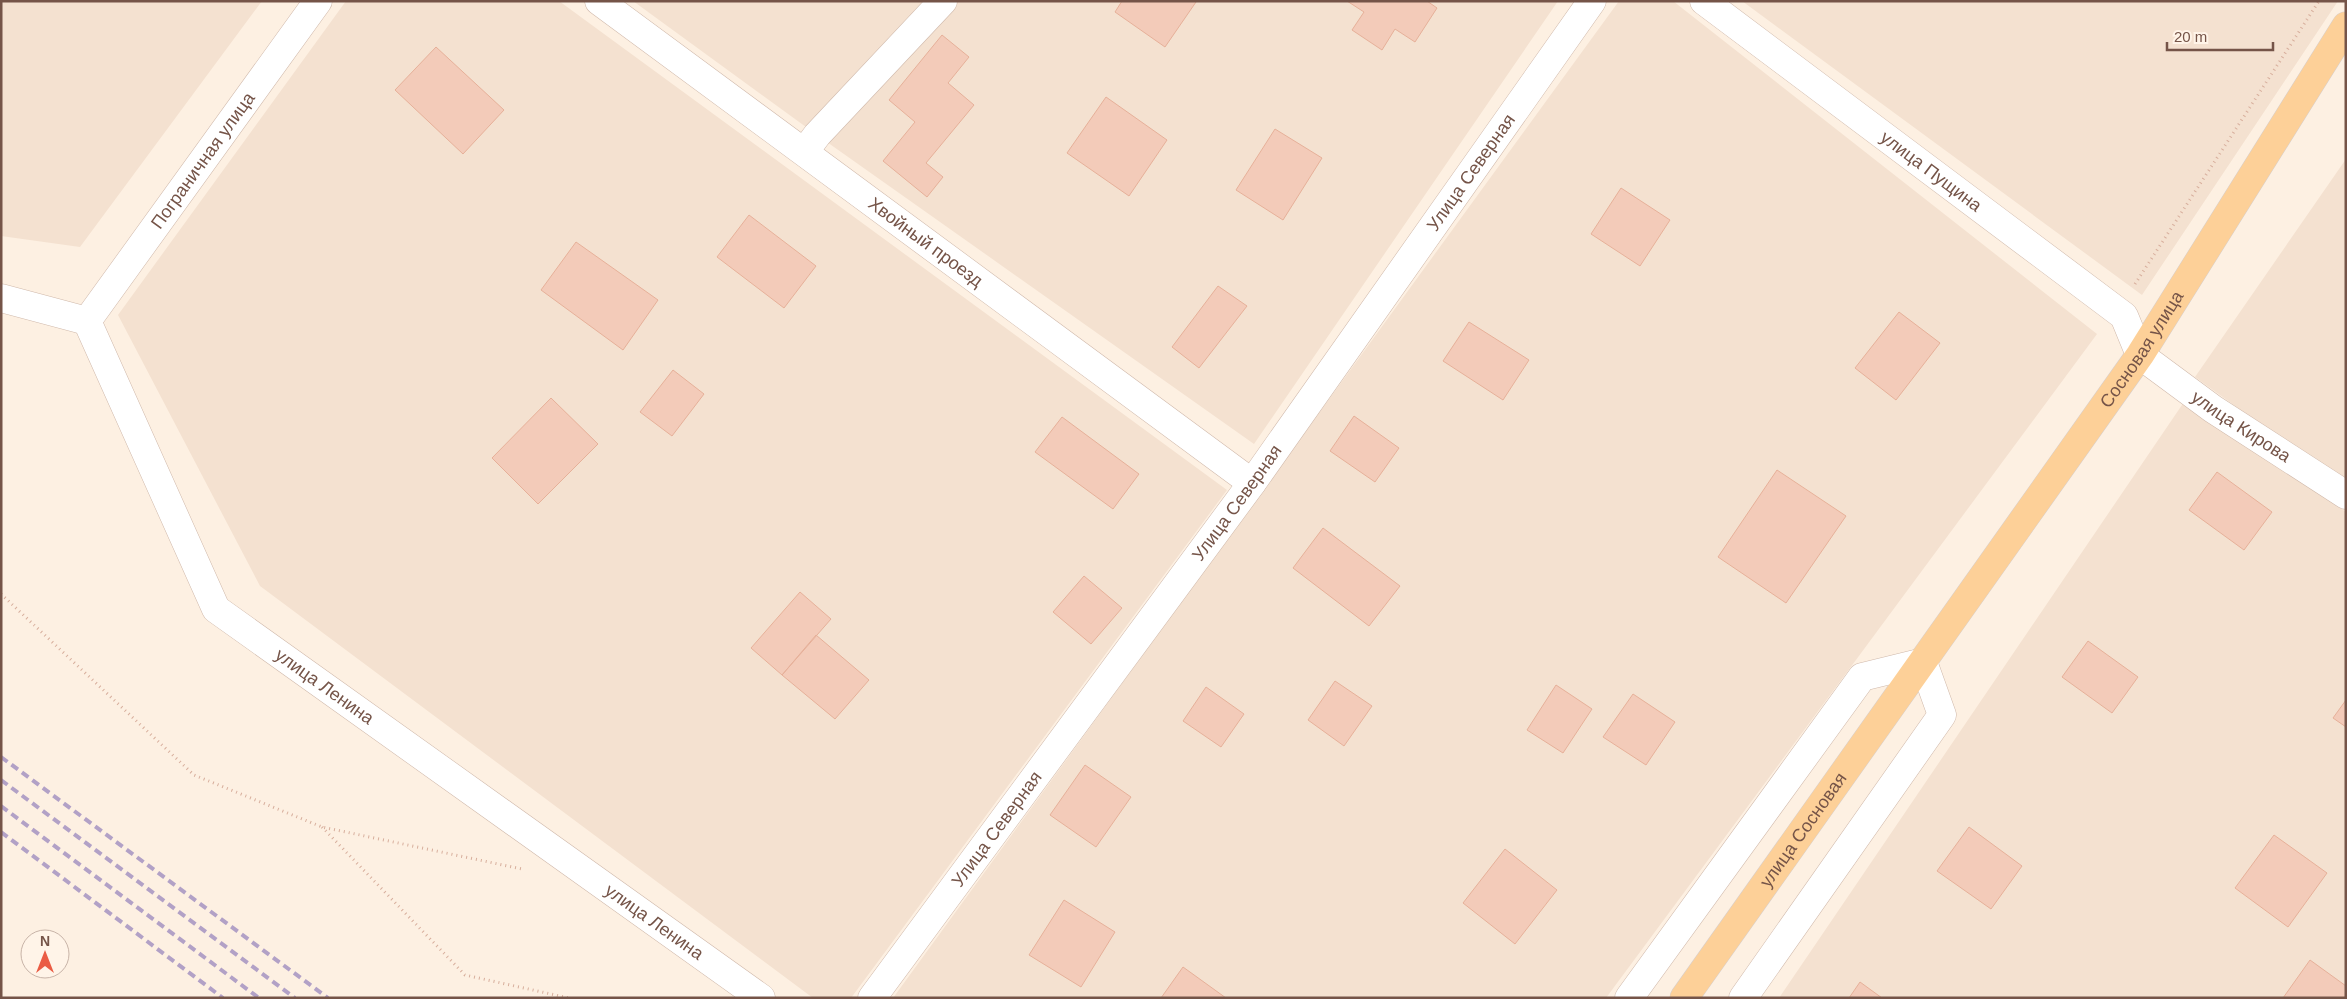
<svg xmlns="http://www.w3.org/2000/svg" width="2347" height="999" font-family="Arial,sans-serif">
  <rect width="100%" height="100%" fill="#fdf0e2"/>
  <path fill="#f4e1d0" d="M 1,1 L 262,1 L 80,247 L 1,236 Z
    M 346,1 L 559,1 L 1227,490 L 851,998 L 813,998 L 260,586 L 118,315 Z
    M 633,1 L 1558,1 L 1254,444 L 817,135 Z
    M 1619,1 L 1673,1 L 2097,334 L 1606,998 L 893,998 Z
    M 1742,1 L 2338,1 L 2142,295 Z
    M 2346,159 L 2346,486 L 2195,377 Z
    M 2184,402 L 2346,512 L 2346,998 L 1779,998 Z"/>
  <path fill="#f3cbb9" stroke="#e6b099" d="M 1122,1 L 1195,1 L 1196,2 L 1165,47 L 1115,12 Z
    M 1347,1 L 1427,1 L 1437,8 L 1415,42 L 1395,29 L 1382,50 L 1352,30 L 1364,12 Z
    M 942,35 L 969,57 L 948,83 L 974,105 L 926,163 L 943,177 L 927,197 L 883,161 L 915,122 L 889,100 Z
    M 436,47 L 504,110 L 463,154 L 395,90 Z
    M 1106,97 L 1167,140 L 1129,196 L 1067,153 Z
    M 1275,129 L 1322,158 L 1283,220 L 1236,190 Z
    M 1621,188 L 1670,220 L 1640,266 L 1591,234 Z
    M 749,215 L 816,266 L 784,308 L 717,257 Z
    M 576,242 L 658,300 L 623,350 L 541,290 Z
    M 1218,286 L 1247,306 L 1199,368 L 1172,347 Z
    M 1899,312 L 1940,343 L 1896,400 L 1855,368 Z
    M 1469,322 L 1529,360 L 1503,400 L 1443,361 Z
    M 673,370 L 704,394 L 672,436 L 640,412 Z
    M 551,398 L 598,444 L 538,504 L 492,458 Z
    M 1354,416 L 1399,448 L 1375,482 L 1330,451 Z
    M 1062,417 L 1139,474 L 1113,509 L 1035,452 Z
    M 1777,470 L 1846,516 L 1786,603 L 1718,557 Z
    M 2217,472 L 2272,512 L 2244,550 L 2189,510 Z
    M 1323,528 L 1400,586 L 1369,626 L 1293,568 Z
    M 1084,576 L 1122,608 L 1091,644 L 1053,612 Z
    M 800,592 L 831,619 L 782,675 L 751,648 Z
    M 816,635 L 869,680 L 835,719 L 782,675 Z
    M 2088,641 L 2138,677 L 2112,713 L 2062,677 Z
    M 1335,681 L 1372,706 L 1344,746 L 1308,720 Z
    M 1556,685 L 1592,709 L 1563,753 L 1527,730 Z
    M 1206,687 L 1244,714 L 1221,747 L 1183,721 Z
    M 1633,694 L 1675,722 L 1646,765 L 1603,737 Z
    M 2346,700 L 2346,727 L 2333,718 Z
    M 1085,765 L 1131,797 L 1096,847 L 1050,815 Z
    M 1969,827 L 2022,866 L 1991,909 L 1937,871 Z
    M 2274,835 L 2327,873 L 2288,927 L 2235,888 Z
    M 1505,849 L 1557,890 L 1515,944 L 1463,903 Z
    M 1064,900 L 1115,932 L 1081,987 L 1029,955 Z
    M 2310,960 L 2346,986 L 2345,998 L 2283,998 Z
    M 1183,967 L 1226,998 L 1161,998 Z
    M 1860,982 L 1882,998 L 1849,998 Z"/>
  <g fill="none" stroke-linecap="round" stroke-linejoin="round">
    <g stroke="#d0b9ab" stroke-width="29">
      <g id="minor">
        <path id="s1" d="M 599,1 L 1252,483"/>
        <path id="s2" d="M 1704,1 L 2124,316 L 2140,355 L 2213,409 L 2346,495"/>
        <path d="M 805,151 L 817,135 L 943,1"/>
        <path d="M 1,298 L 87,321"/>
        <path id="s3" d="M 87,321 L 216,609 L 761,998"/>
        <path id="s4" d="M 87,321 L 318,1"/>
        <path id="s5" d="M 872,998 L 1252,483 L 1592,1"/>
        <path d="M 1629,998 L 1862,677 L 1923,662 L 1942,715 L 1743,998"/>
      </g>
    </g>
    <g stroke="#d8cfcc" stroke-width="29">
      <g id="major">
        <path id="s6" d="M 1684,998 L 2140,355 L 2346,26"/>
      </g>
    </g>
    <path stroke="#d7ae9c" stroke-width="3" stroke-dasharray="1 4" stroke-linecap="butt" d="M 2135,284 L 2319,1
      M 1,594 L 194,775 L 322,827 L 522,869
      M 322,827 L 465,975 L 569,998"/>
    <use href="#minor" stroke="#fff" stroke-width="28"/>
    <use href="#major" stroke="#fdd098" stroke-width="28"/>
    <path stroke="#b2a1c6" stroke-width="4" stroke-dasharray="8 5" stroke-linecap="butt" d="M 1,757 L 328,998
      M 1,780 L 295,998
      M 1,806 L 259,998
      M 1,832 L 223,998"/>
  </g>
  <g text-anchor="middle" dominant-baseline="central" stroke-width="4" stroke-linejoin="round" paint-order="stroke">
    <g font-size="18" fill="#755448" stroke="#fff4e8">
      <text stroke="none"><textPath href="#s4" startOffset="198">Пограничная улица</textPath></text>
      <text stroke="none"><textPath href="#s2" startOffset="284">улица Пущина</textPath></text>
      <text stroke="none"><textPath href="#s5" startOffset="1020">Улица Северная</textPath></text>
      <text stroke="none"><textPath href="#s1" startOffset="406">Хвойный проезд</textPath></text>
      <text stroke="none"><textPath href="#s6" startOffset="794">Сосновая улица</textPath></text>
      <text stroke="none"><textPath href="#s2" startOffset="691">улица Кирова</textPath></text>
      <text stroke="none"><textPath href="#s5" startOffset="615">Улица Северная</textPath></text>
      <text stroke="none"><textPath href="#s3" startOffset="449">улица Ленина</textPath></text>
      <text stroke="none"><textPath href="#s5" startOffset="210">Улица Северная</textPath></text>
      <text stroke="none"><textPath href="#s6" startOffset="206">улица Сосновая</textPath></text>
      <text stroke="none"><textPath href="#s3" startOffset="854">улица Ленина</textPath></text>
    </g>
  </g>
  <rect width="2347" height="999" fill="none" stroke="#755448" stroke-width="5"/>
  <g transform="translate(45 954)"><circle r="24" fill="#fff4e8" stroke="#c8b4a8"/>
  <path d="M0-4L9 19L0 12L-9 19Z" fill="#ea5c44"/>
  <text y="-8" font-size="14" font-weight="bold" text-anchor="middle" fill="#755448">N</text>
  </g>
  <path d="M2167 42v8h106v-8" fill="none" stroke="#755448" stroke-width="2.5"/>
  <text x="2174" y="42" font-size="15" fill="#755448" stroke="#fff4e8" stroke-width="4" paint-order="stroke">20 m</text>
</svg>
